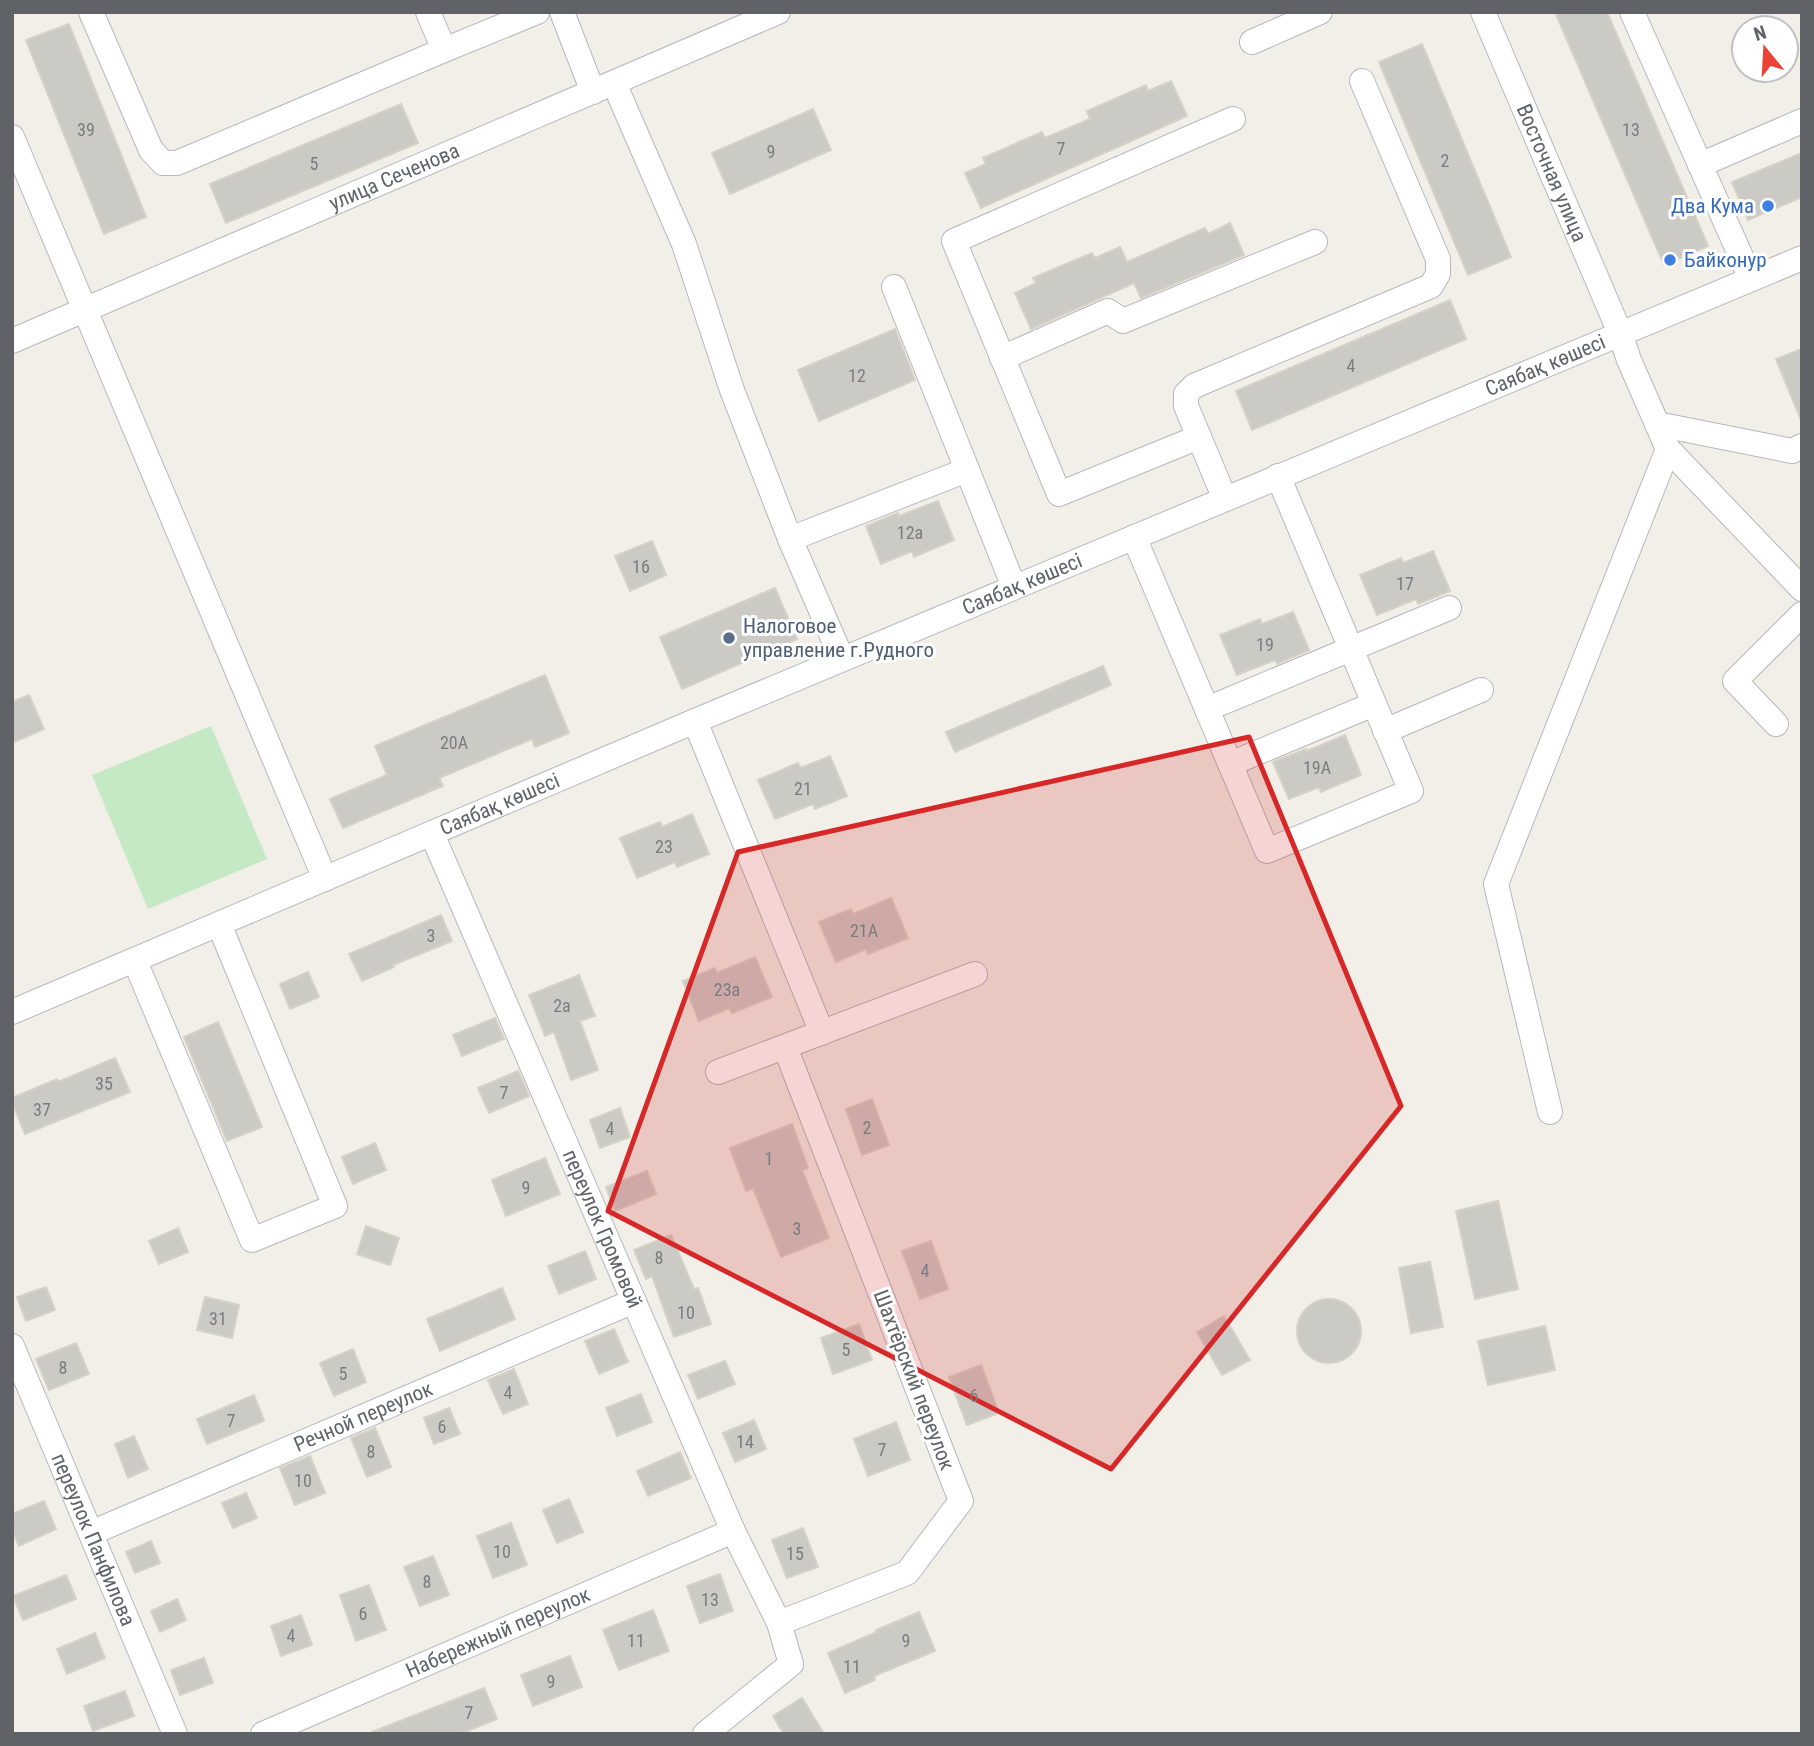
<svg xmlns="http://www.w3.org/2000/svg" width="1814" height="1746" font-family="'Roboto Condensed',sans-serif">
  <rect width="100%" height="100%" fill="#f1efe8"/>
  <path fill="#c5e8c5" d="M 211,726 L 267,859 L 148,909 L 92,775 Z"/>
  <path fill="#cccac5" stroke="#d6d1c6" stroke-width="2" d="M 1555,12 L 1607,12 L 1708,246 L 1664,265 Z
    M 69,24 L 146,217 L 104,234 L 26,40 Z
    M 1422,44 L 1511,257 L 1468,275 L 1379,62 Z
    M 1171,81 L 1187,116 L 981,208 L 965,173 L 986,164 L 983,158 L 1042,132 L 1045,138 L 1090,119 L 1087,111 L 1146,85 L 1148,91 Z
    M 401,104 L 418,143 L 226,223 L 210,184 Z
    M 813,109 L 831,150 L 730,194 L 712,153 Z
    M 1802,153 L 1802,197 L 1748,220 L 1732,182 Z
    M 1230,223 L 1244,255 L 1141,298 L 1134,283 L 1031,329 L 1015,293 L 1036,283 L 1033,278 L 1092,253 L 1095,258 L 1120,247 L 1127,262 L 1205,228 L 1208,234 Z
    M 1450,300 L 1466,339 L 1252,430 L 1236,391 Z
    M 895,329 L 915,380 L 819,421 L 798,370 Z
    M 1802,349 L 1802,420 L 1801,420 L 1776,359 Z
    M 938,501 L 954,540 L 914,557 L 912,551 L 881,564 L 866,526 L 898,513 L 899,516 Z
    M 652,541 L 666,575 L 630,591 L 615,556 Z
    M 1433,551 L 1450,591 L 1418,604 L 1416,599 L 1377,615 L 1360,575 L 1401,558 L 1403,563 Z
    M 775,588 L 797,639 L 682,689 L 660,637 Z
    M 1293,612 L 1309,650 L 1277,664 L 1275,660 L 1237,675 L 1220,635 L 1260,619 L 1262,624 Z
    M 1103,666 L 1111,685 L 955,752 L 946,732 Z
    M 545,675 L 569,733 L 535,747 L 532,739 L 439,778 L 443,786 L 343,828 L 330,799 L 387,775 L 375,746 Z
    M 29,695 L 44,729 L 12,743 L 12,702 Z
    M 1345,735 L 1361,775 L 1321,792 L 1319,787 L 1289,799 L 1273,762 L 1306,749 L 1307,751 Z
    M 830,756 L 847,796 L 815,809 L 813,804 L 775,819 L 758,780 L 798,763 L 801,768 Z
    M 692,814 L 709,854 L 677,867 L 675,862 L 637,878 L 620,838 L 660,822 L 662,827 Z
    M 891,898 L 908,938 L 868,954 L 866,949 L 836,962 L 819,922 L 851,909 L 853,914 Z
    M 441,915 L 452,941 L 393,965 L 394,967 L 362,981 L 349,954 Z
    M 755,957 L 772,997 L 732,1013 L 729,1008 L 699,1021 L 683,981 L 715,968 L 717,973 Z
    M 308,972 L 319,997 L 290,1009 L 280,984 Z
    M 579,975 L 595,1016 L 580,1021 L 598,1070 L 571,1080 L 554,1032 L 545,1036 L 529,995 Z
    M 495,1018 L 504,1039 L 462,1056 L 453,1035 Z
    M 218,1022 L 262,1127 L 227,1141 L 184,1037 Z
    M 115,1058 L 130,1092 L 25,1134 L 12,1102 L 12,1098 L 57,1079 L 58,1082 Z
    M 518,1071 L 529,1096 L 489,1113 L 478,1088 Z
    M 872,1099 L 889,1145 L 862,1155 L 846,1109 Z
    M 620,1108 L 630,1137 L 600,1148 L 590,1120 Z
    M 792,1124 L 808,1168 L 802,1170 L 829,1238 L 781,1257 L 753,1188 L 746,1191 L 730,1148 Z
    M 375,1143 L 386,1170 L 353,1184 L 342,1157 Z
    M 545,1158 L 560,1194 L 506,1216 L 492,1180 Z
    M 647,1171 L 656,1194 L 615,1211 L 606,1187 Z
    M 1498,1201 L 1518,1289 L 1475,1299 L 1456,1211 Z
    M 366,1226 L 399,1238 L 390,1265 L 357,1254 Z
    M 178,1228 L 188,1252 L 159,1264 L 149,1241 Z
    M 671,1235 L 694,1289 L 698,1288 L 711,1324 L 674,1337 L 652,1276 L 646,1279 L 634,1250 Z
    M 931,1241 L 948,1289 L 920,1299 L 902,1251 Z
    M 585,1251 L 596,1279 L 559,1294 L 548,1266 Z
    M 1430,1262 L 1443,1327 L 1411,1333 L 1399,1268 Z
    M 46,1287 L 55,1310 L 26,1321 L 17,1297 Z
    M 502,1288 L 515,1319 L 440,1351 L 427,1319 Z
    M 205,1297 L 239,1305 L 232,1338 L 197,1330 Z
    M1297 1331a32 32 0 1 1 64 0a32 32 0 1 1-64 0Z
    M 1224,1316 L 1250,1360 L 1222,1375 L 1197,1332 Z
    M 859,1324 L 872,1360 L 833,1374 L 821,1338 Z
    M 1545,1326 L 1555,1370 L 1488,1385 L 1478,1341 Z
    M 614,1329 L 628,1362 L 599,1374 L 585,1341 Z
    M 76,1343 L 89,1374 L 49,1390 L 36,1359 Z
    M 353,1349 L 366,1382 L 334,1396 L 320,1363 Z
    M 725,1361 L 735,1384 L 698,1399 L 688,1375 Z
    M 981,1365 L 999,1413 L 967,1425 L 949,1377 Z
    M 514,1369 L 528,1404 L 503,1414 L 488,1380 Z
    M 641,1394 L 652,1422 L 617,1436 L 606,1408 Z
    M 254,1395 L 264,1421 L 207,1444 L 197,1419 Z
    M 449,1408 L 460,1434 L 434,1444 L 424,1418 Z
    M 754,1420 L 766,1449 L 735,1462 L 723,1433 Z
    M 896,1422 L 910,1460 L 868,1476 L 854,1439 Z
    M 375,1428 L 391,1467 L 367,1477 L 351,1438 Z
    M 134,1436 L 148,1469 L 128,1478 L 115,1444 Z
    M 680,1452 L 691,1478 L 648,1496 L 637,1471 Z
    M 310,1456 L 325,1493 L 295,1505 L 280,1468 Z
    M 246,1493 L 257,1518 L 233,1528 L 222,1503 Z
    M 569,1499 L 583,1532 L 557,1543 L 543,1510 Z
    M 44,1501 L 56,1529 L 19,1546 L 12,1530 L 12,1514 Z
    M 511,1523 L 527,1565 L 493,1578 L 477,1536 Z
    M 803,1528 L 818,1567 L 787,1578 L 772,1540 Z
    M 151,1541 L 160,1563 L 135,1573 L 126,1552 Z
    M 433,1556 L 449,1595 L 420,1606 L 404,1567 Z
    M 720,1574 L 733,1611 L 700,1623 L 687,1586 Z
    M 66,1575 L 76,1599 L 23,1620 L 13,1596 Z
    M 369,1585 L 386,1630 L 356,1641 L 340,1595 Z
    M 177,1599 L 186,1620 L 160,1632 L 151,1611 Z
    M 653,1610 L 669,1651 L 619,1670 L 603,1630 Z
    M 919,1612 L 935,1651 L 874,1676 L 875,1680 L 845,1693 L 828,1653 L 877,1632 L 876,1630 Z
    M 301,1615 L 312,1645 L 281,1656 L 271,1626 Z
    M 95,1633 L 105,1658 L 67,1674 L 57,1649 Z
    M 570,1656 L 582,1687 L 533,1706 L 521,1675 Z
    M 204,1658 L 213,1683 L 180,1695 L 171,1670 Z
    M 484,1688 L 497,1719 L 460,1734 L 372,1734 L 372,1732 Z
    M 125,1691 L 134,1716 L 93,1731 L 84,1706 Z
    M 802,1698 L 824,1734 L 784,1734 L 773,1716 Z"/>
  <g fill="none" stroke-linecap="round" stroke-linejoin="round">
    <g stroke="#b5b8bc" stroke-width="26">
      <g id="minor">
        <path d="M 91,12 L 151,150 L 163,163 L 177,163 L 444,50 L 537,12"/>
        <path d="M 428,12 L 444,50"/>
        <path d="M 562,12 L 593,92"/>
        <path id="s1" d="M 1483,12 L 1620,333 L 1629,360 L 1668,449 L 1802,589"/>
        <path d="M 1632,12 L 1751,279"/>
        <path d="M 1252,42 L 1320,12"/>
        <path d="M 614,83 L 684,244 L 732,390 L 790,539 L 842,659"/>
        <path d="M 12,137 L 325,879"/>
        <path d="M 1700,165 L 1802,121"/>
        <path d="M 894,287 L 1014,587"/>
        <path id="s2" d="M 12,341 L 778,12"/>
        <path d="M 1002,358 L 1108,311 L 1123,321 L 1315,242"/>
        <path d="M 1657,424 L 1792,451 L 1802,446"/>
        <path d="M 1199,437 L 1059,494 L 954,241 L 1233,119"/>
        <path d="M 1225,499 L 1186,406 L 1186,394 L 1194,386 L 1431,286 L 1438,274 L 1438,259 L 1362,81"/>
        <path d="M 1134,537 L 1267,851 L 1411,791 L 1278,476"/>
        <path d="M 790,539 L 967,470"/>
        <path d="M 1207,709 L 1449,608"/>
        <path d="M 695,721 L 822,1033"/>
        <path d="M 1776,724 L 1735,681 L 1802,614"/>
        <path d="M 1385,731 L 1481,690"/>
        <path d="M 1230,764 L 1374,704"/>
        <path id="s3" d="M 432,834 L 733,1531 L 779,1623 L 791,1664 L 705,1734"/>
        <path d="M 135,961 L 252,1240 L 335,1206 L 219,924"/>
        <path id="s4" d="M 12,1012 L 695,721 L 1802,258"/>
        <path d="M 718,1072 L 975,974"/>
        <path d="M 1550,1112 L 1496,884 L 1668,449"/>
        <path id="s5" d="M 12,1346 L 175,1734"/>
        <path id="s6" d="M 91,1533 L 634,1301"/>
        <path d="M 779,1623 L 907,1573 L 961,1501 L 785,1047"/>
        <path id="s7" d="M 263,1734 L 733,1531"/>
      </g>
    </g>
    <use href="#minor" stroke="#fff" stroke-width="24"/>
  </g>
  <path fill="#d62828" fill-opacity="0.2" stroke="#d62828" stroke-width="5" stroke-linejoin="round" d="M 1249,737 L 1401,1106 L 1111,1469 L 608,1211 L 738,852 Z"/>
  <g fill="#3f7fe0" stroke="#fff" stroke-width="2.5">
    <circle cx="1768" cy="206" r="7"/>
    <circle cx="1670" cy="260" r="7"/>
  </g>
  <circle fill="#5c6f8a" stroke="#fff" stroke-width="2.5" cx="729" cy="638" r="7"/>
  <g text-anchor="middle" dominant-baseline="central" stroke-width="6" stroke-linejoin="round" paint-order="stroke">
    <g font-size="18" fill="#7a7d7f">
      <text x="86" y="129">39</text>
      <text x="1631" y="129">13</text>
      <text x="1061" y="148">7</text>
      <text x="771" y="151">9</text>
      <text x="1445" y="160">2</text>
      <text x="314" y="163">5</text>
      <text x="1351" y="365">4</text>
      <text x="857" y="375">12</text>
      <text x="910" y="532">12а</text>
      <text x="641" y="566">16</text>
      <text x="1405" y="583">17</text>
      <text x="1265" y="644">19</text>
      <text x="454" y="742">20А</text>
      <text x="1317" y="767">19А</text>
      <text x="803" y="788">21</text>
      <text x="664" y="846">23</text>
      <text x="864" y="930">21А</text>
      <text x="431" y="935">3</text>
      <text x="727" y="989">23а</text>
      <text x="562" y="1005">2а</text>
      <text x="104" y="1083">35</text>
      <text x="504" y="1092">7</text>
      <text x="42" y="1109">37</text>
      <text x="867" y="1127">2</text>
      <text x="610" y="1128">4</text>
      <text x="769" y="1158">1</text>
      <text x="526" y="1187">9</text>
      <text x="797" y="1228">3</text>
      <text x="659" y="1257">8</text>
      <text x="925" y="1270">4</text>
      <text x="686" y="1312">10</text>
      <text x="218" y="1318">31</text>
      <text x="846" y="1349">5</text>
      <text x="63" y="1367">8</text>
      <text x="343" y="1373">5</text>
      <text x="508" y="1392">4</text>
      <text x="974" y="1395">6</text>
      <text x="231" y="1420">7</text>
      <text x="442" y="1426">6</text>
      <text x="745" y="1441">14</text>
      <text x="882" y="1449">7</text>
      <text x="371" y="1451">8</text>
      <text x="303" y="1480">10</text>
      <text x="502" y="1551">10</text>
      <text x="795" y="1553">15</text>
      <text x="427" y="1581">8</text>
      <text x="710" y="1599">13</text>
      <text x="363" y="1613">6</text>
      <text x="291" y="1635">4</text>
      <text x="636" y="1640">11</text>
      <text x="906" y="1640">9</text>
      <text x="852" y="1666">11</text>
      <text x="551" y="1681">9</text>
      <text x="469" y="1712">7</text>
    </g>
    <g font-size="21" fill="#5f6368" stroke="#fff">
      <text stroke="none"><textPath href="#s1" startOffset="175">Восточная улица</textPath></text>
      <text stroke="none"><textPath href="#s2" startOffset="416">улица Сеченова</textPath></text>
      <text stroke="none"><textPath href="#s4" startOffset="1664">Саябақ көшесі</textPath></text>
      <text stroke="none"><textPath href="#s4" startOffset="1097">Саябақ көшесі</textPath></text>
      <text stroke="none"><textPath href="#s4" startOffset="530">Саябақ көшесі</textPath></text>
      <text stroke="none"><textPath href="#s3" startOffset="430">переулок Громовой</textPath></text>
      <text transform="translate(914 1380) rotate(69)">Шахтёрский переулок</text>
      <text stroke="none"><textPath href="#s6" startOffset="296">Речной переулок</textPath></text>
      <text stroke="none"><textPath href="#s5" startOffset="210">переулок Панфилова</textPath></text>
      <text stroke="none"><textPath href="#s7" startOffset="256">Набережный переулок</textPath></text>
    </g>
    <g font-size="21" fill="#366cbe" stroke="#fff" text-anchor="end">
      <text x="1754" y="206">Два Кума</text>
      <text x="1684" y="260" text-anchor="start">Байконур</text>
    </g>
    <g font-size="21" fill="#4e5e75" stroke="#fff" text-anchor="start">
      <text x="743" y="626">Налоговое<tspan x="743" dy="24">управление г.Рудного</tspan></text>
    </g>
  </g>
  <rect width="1814" height="1746" fill="none" stroke="#5f6368" stroke-width="28"/>
  <g transform="translate(1765 49) rotate(342)"><circle r="33" fill="#ffffff" stroke="#bfc1c3" stroke-width="2"/>
  <path d="M0-5L12 26L0 18L-12 26Z" fill="#ea4335"/>
  <text y="-10" font-size="19" font-weight="bold" text-anchor="middle" fill="#5f6368">N</text>
  </g>
</svg>
